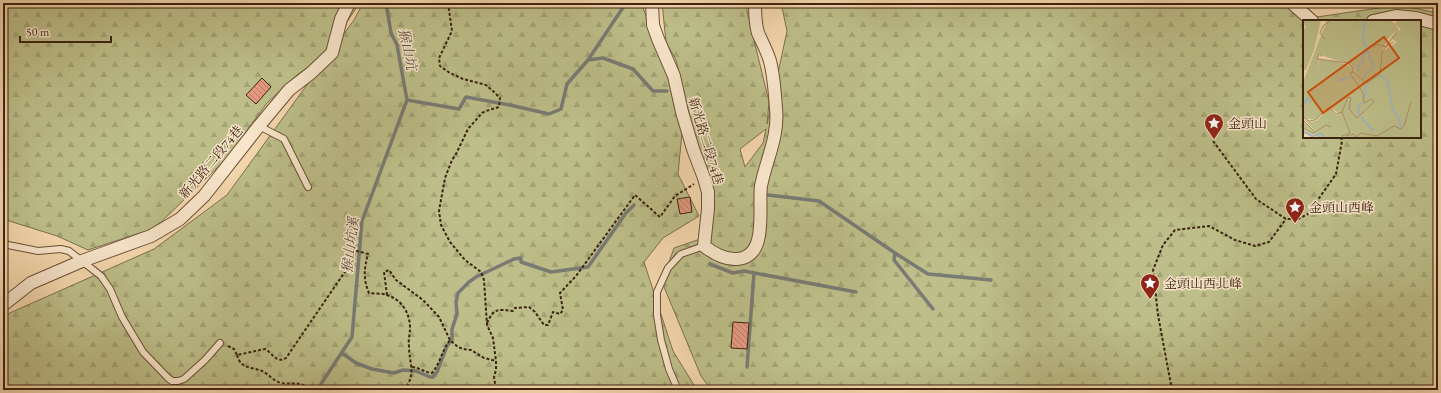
<svg xmlns="http://www.w3.org/2000/svg" width="1441" height="393" font-family="'EB Garamond','Noto Serif TC',serif">
  <defs>
    <pattern id="forest-firs" width="22" height="20" patternUnits="userSpaceOnUse"><rect width="22" height="20" fill="#bdbe89"/><path d="M5 1l3.5 6h-7zM16 11l3.5 6h-7z" fill="#a3a375"/></pattern>
    <pattern id="building-back-hatch" width="6" height="6" patternUnits="userSpaceOnUse"><rect width="6" height="6" fill="#e49980"/><path d="M-1 5l2 2M0 0l6 6M5-1l2 2" fill="none" stroke="#ba7c67"/></pattern>
  </defs>
  <rect width="100%" height="100%" fill="#f5d7ad"/>
  <filter id="stains"><feTurbulence type="fractalNoise" baseFrequency=".005" numOctaves="4"/><feColorMatrix values="0 0 0 0 .2 0 0 0 0 .09 0 0 0 0 .02 0 0 0 .5 -.17"/></filter>
  <radialGradient id="worn" r=".72"><stop offset=".6" stop-color="#630" stop-opacity="0"/><stop offset="1" stop-color="#630" stop-opacity=".3"/></radialGradient>
  <path fill="url(#forest-firs)" stroke="#7c704c" fill-rule="evenodd" d="M 3,3 L 360,3 L 322,57 L 297,75 L 267,103 L 225,160 L 155,228 L 88,250 L 57,236 L 3,219 Z
    M 363,3 L 641,3 L 684,112 L 678,174 L 699,216 L 663,238 L 644,262 L 673,351 L 697,390 L 3,390 L 3,316 L 154,249 L 227,195 L 354,20 Z
    M 662,3 L 747,3 L 747,11 L 769,102 L 767,124 L 787,31 L 781,3 L 1302,3 L 1317,17 L 1399,5 L 1438,13 L 1438,390 L 711,390 L 701,376 L 662,282 L 674,248 L 709,236 L 695,139 L 676,60 L 666,42 ZM 1304,21 L 1420,21 L 1420,137 L 1304,137 ZM 766,129 L 763,143 L 745,167 L 740,149 Z"/>
  <g fill="none" stroke-linecap="round" stroke-linejoin="round">
    <path stroke="#797b74" stroke-width="3.5" d="M 386,3 L 391,33 L 397,45 L 407,100
      M 588,60 L 626,3
      M 407,100 L 459,109 L 466,97 L 510,105 L 549,114 L 561,109 L 567,84 L 588,60 L 603,58 L 633,69 L 653,91 L 667,91
      M 768,195 L 819,201 L 895,253 L 928,274 L 991,280
      M 895,253 L 894,260 L 933,309
      M 710,264 L 733,273 L 744,271 L 856,292
      M 342,353 L 356,363 L 372,369 L 394,373 L 403,370 L 416,371 L 430,377 L 433,377 L 437,372 L 447,346 L 452,340 L 452,329 L 457,314 L 456,302 L 458,293 L 469,282 L 476,277 L 514,259 L 521,258 L 521,262 L 551,272 L 588,267 L 626,213 L 634,205
      M 747,367 L 754,273
      M 317,390 L 352,337 L 362,221 L 407,100"/>
  </g>
  <path fill="url(#building-back-hatch)" stroke="#3c2310" d="M 262,78 L 271,87 L 256,104 L 246,95 Z
    M 690,197 L 692,212 L 680,214 L 677,199 Z
    M 733,322 L 749,323 L 747,349 L 731,348 Z"/>
  <g fill="none" stroke-linecap="round" stroke-linejoin="round">
    <g stroke="#6a5037" stroke-width="8">
      <path id="lane" d="M 259,126 L 284,139 L 308,187
        M 3,244 L 38,251 L 61,249 L 69,251 L 82,261 L 101,276 L 110,289 L 122,317 L 143,352 L 168,378 L 172,381 L 178,381 L 184,379 L 205,360 L 220,343
        M 678,390 L 669,369 L 661,340 L 657,315 L 657,292 L 668,268 L 681,254 L 704,246"/>
    </g>
    <g stroke="#6a5037" stroke-width="14">
      <path id="street" d="M 652,3 L 653,25 L 658,39 L 674,76 L 682,112 L 693,149 L 704,178 L 708,192 L 708,209 L 704,246 C 713,253 725,260 737,259 C 769,257 758,207 761,186 C 766,160 779,136 776,109 C 775,93 774,77 770,61 C 767,51 762,42 758,33 C 755,23 755,13 755,3
        M 1292,3 L 1312,21
        M 1373,21 L 1396,16 L 1416,18 L 1438,24
        M 3,305 L 31,283 L 82,261 L 151,236 L 180,219 L 204,196 L 259,126 L 289,90 L 311,73 L 332,53 L 341,19 L 349,3"/>
    </g>
    <path stroke="#3c2310" stroke-width="2" stroke-dasharray="3 2" stroke-linecap="butt" d="M 448,3 L 452,31 L 439,58 L 440,66 L 450,73 L 463,79 L 486,85 L 493,91 L 500,98 L 499,107 L 486,111 L 482,113 L 468,129 L 456,154 L 452,160 L 445,178 L 439,211 L 441,225 L 450,242 L 465,260 L 481,272 L 484,280 L 487,325 L 493,338 L 496,361 L 496,370 L 494,377 L 496,390
      M 1213,141 L 1256,199 L 1286,219 L 1298,219 L 1308,214 L 1336,174 L 1342,141 L 1341,137
      M 387,295 L 384,272 L 389,270 L 396,280 L 423,300 L 439,317 L 450,340 L 458,347 L 463,349 L 471,350 L 484,358 L 496,361
      M 487,323 C 494,308 497,309 513,311 L 515,308 L 529,307 L 535,312 L 544,325 L 548,325 L 553,312 L 560,314 L 563,310 L 560,293 L 576,276 L 635,195 L 660,217 L 675,196 L 694,184
      M 228,346 L 234,349 L 237,355 L 265,349 C 273,353 276,364 286,358 L 353,260 L 354,254 L 357,251 L 368,254 C 364,269 363,279 369,293 C 374,294 382,293 387,295 C 402,300 410,313 410,328 C 410,334 408,340 409,346 C 409,364 417,374 404,390
      M 237,355 C 238,358 239,361 241,363 C 246,368 253,368 259,370 C 267,372 273,381 281,383 C 293,385 300,380 311,390
      M 412,367 C 420,368 424,372 432,373 C 440,364 442,350 450,340
      M 1172,390 L 1158,315 L 1153,270 L 1163,245 L 1175,230 L 1209,226 L 1235,240 L 1255,246 L 1269,242 L 1286,219"/>
    <use href="#lane" stroke="#f8e5ca" stroke-width="6"/>
    <use href="#street" stroke="#f8e5ca" stroke-width="12"/>
  </g>
  <defs>
    <g id="sight-pin" transform="scale(1)"><path d="M0 17L-7.5 6A9.5 9.5 0 1 1 7.5 6Z" fill="#8f2418" stroke="#f8e5ca"/><path d="M0-6L1.8-2.2L6-1.7L2.9 1.2L3.7 5.4L0 3.3L-3.7 5.4L-2.9 1.2L-6-1.7L-1.8-2.2Z" fill="#fff"/></g>
  </defs>
  <g fill-rule="evenodd">
    <use href="#sight-pin" x="1214" y="123"/>
    <use href="#sight-pin" x="1295" y="207"/>
    <use href="#sight-pin" x="1150" y="283"/>
  </g>
  <g text-anchor="middle" dominant-baseline="central" stroke-width="3" stroke-linejoin="round" paint-order="stroke">
    <g font-size="13" fill="#3c2310" stroke="#f8e5ca" text-anchor="start">
      <text x="1228" y="123">金頭山</text>
      <text x="1309" y="207">金頭山西峰</text>
      <text x="1164" y="283">金頭山西北峰</text>
    </g>
    <g font-size="13" fill="#3c2310" stroke="#f8e5ca">
      <text transform="translate(706 141) rotate(73)">新光路二段74巷</text>
      <text transform="translate(211 162) rotate(-50)">新光路二段74巷</text>
    </g>
    <g font-size="14" font-style="italic" fill="#56483a" stroke="#f8e5ca">
      <text transform="translate(408 49) rotate(78)">猴山坑</text>
      <text transform="translate(350 245) rotate(-83)">猴山坑溪</text>
    </g>
  </g>
  <g transform="translate(1303 20)">
    <rect width="118" height="118" fill="#f5d7ad"/>
    <path d="M 0,0 L 18,0 L 11,30 L 3,50 L 0,50 L 0,6 L 1,8 L 3,9 ZM 24,0 L 87,1 L 94,10 L 84,20 L 79,31 L 77,46 L 79,32 L 94,22 L 88,18 L 98,9 L 91,4 L 96,0 L 118,0 L 118,118 L 14,118 L 15,115 L 12,116 L 0,108 L 0,101 L 13,112 L 1,99 L 7,102 L 13,101 L 27,88 L 33,95 L 37,94 L 26,87 L 13,100 L 0,98 L 0,62 ZM 15,34 L 47,45 L 52,49 L 51,53 L 55,57 L 50,53 L 51,48 L 33,41 L 16,40 L 16,52 Z" fill="#bdbe89" fill-rule="evenodd"/>
    <path fill="none" stroke="#a2b6b6" stroke-width="2" d="M 62,0 L 60,19 L 71,48M 55,51 L 55,46 L 61,41 L 59,34 L 65,32M 77,55 L 84,61 L 90,90 L 95,96 L 98,108M 60,58 L 63,53 L 70,48M 33,61 L 48,57M 62,78 L 63,64M 0,81 L 2,83 L 4,78 L 9,82M 56,95 L 55,89 L 59,82M 58,97 L 70,111M 0,111 L 11,117M 12,116 L 18,113 L 21,118"/>
    <path fill="none" stroke="#ab8f6e" stroke-width="1" d="M 22,19 L 17,13 L 20,6 L 28,0M 71,28 L 73,24 L 83,27 L 90,22M 19,36 L 16,34 L 14,39 L 45,43 L 50,48 L 50,52M 47,53 L 50,52 L 64,63 L 77,54 L 79,32 L 95,10 L 87,0M 0,97 L 6,101 L 12,100 L 26,87 L 33,94 L 39,92M 0,100 L 12,112 L 9,113 L 0,108M 12,112 L 23,105 L 28,107M 39,116 L 47,113 L 39,92 L 45,77 L 48,78 L 46,89 L 54,98 L 71,82 L 69,79 L 61,83 L 60,73 L 47,53M 43,116 L 51,114 L 53,117 L 58,113 L 74,116 L 91,106 L 98,109 L 101,106 L 108,82"/>
    <path fill="#ce510d" fill-opacity="0.15" stroke="#ce510d" stroke-width="2" d="M 81,17 L 96,38 L 20,93 L 5,72 Z"/>
    <rect width="118" height="118" fill="none" stroke="#3c2310" stroke-width="2"/>
  </g>
  <rect width="1441" height="393" fill="none" stroke="#f5d7ad" stroke-width="16"/>
  <rect x="4" y="4" width="1433" height="385" fill="none" stroke="#3c2310" stroke-width="2"/>
  <rect x="8" y="8" width="1425" height="377" fill="none" stroke="#3c2310"/>
  <path d="M20 36v6h91v-6" fill="none" stroke="#3c2310" stroke-width="2"/>
  <text x="26" y="36" font-size="12" fill="#3c2310" stroke="#f8e5ca" stroke-width="3" paint-order="stroke">50 m</text>
  <rect width="100%" height="100%" filter="url(#stains)"/>
  <rect width="100%" height="100%" fill="url(#worn)"/>
</svg>
